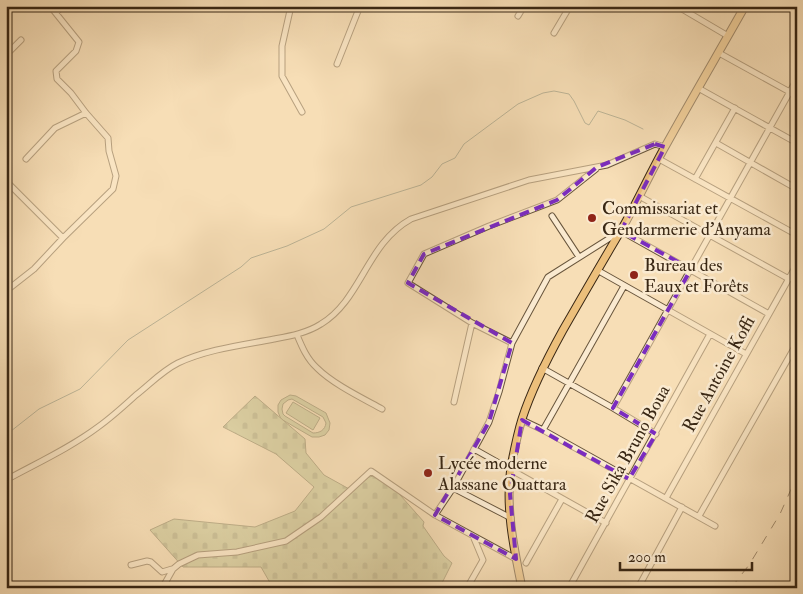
<svg xmlns="http://www.w3.org/2000/svg" width="803" height="594" font-family="'IM FELL Double Pica',serif">
  <defs>
    <pattern id="cemetery-stones" width="16" height="16" patternUnits="userSpaceOnUse" patternTransform="scale(1.25)"><rect width="16" height="16" fill="#bcc18e"/><path d="M2 7V4a2 2 0 0 1 4 0v3zM10 15v-3a2 2 0 0 1 4 0v3z" fill="#9a9d73"/></pattern>
  </defs>
  <rect width="100%" height="100%" fill="#f7deb6"/>
  <filter id="stains"><feTurbulence type="fractalNoise" baseFrequency=".004" numOctaves="4"/><feColorMatrix values="0 0 0 0 .2 0 0 0 0 .09 0 0 0 0 .02 0 0 0 .5 -.17"/></filter>
  <radialGradient id="worn" r=".72"><stop offset=".6" stop-color="#630" stop-opacity="0"/><stop offset="1" stop-color="#630" stop-opacity=".3"/></radialGradient>
  <path fill="#bcc18e" stroke="#7a7451" fill-rule="evenodd" d="M 290,395 L 296,396 L 326,413 L 330,423 L 329,430 L 325,435 L 319,437 L 312,437 L 281,419 L 278,412 L 278,405 L 281,400 ZM 292,399 L 323,417 L 326,423 C 325,430 320,433 313,433 L 285,416 L 283,414 L 282,409 L 283,404 L 288,400 Z
    M 293,402 L 320,418 L 313,430 L 286,413 Z"/>
  <path fill="url(#cemetery-stones)" stroke="#7a7451" d="M 255,396 L 305,439 L 306,453 L 324,475 L 351,490 L 369,477 L 374,476 L 393,487 L 424,522 L 423,526 L 444,556 L 452,563 L 442,583 L 433,588 L 273,588 L 261,567 L 183,567 L 150,530 L 174,519 L 255,527 L 295,511 L 314,487 L 276,454 L 223,427 Z"/>
  <g fill="none" stroke-linecap="round" stroke-linejoin="round">
    <path stroke="#75806f" stroke-width="1" d="M 6,435 L 39,409 L 80,389 L 128,340 L 241,267 L 251,258 L 287,246 L 324,229 L 351,207 L 421,185 L 432,177 L 442,164 L 455,158 L 464,144 L 518,104 L 543,93 L 554,91 L 569,94 L 574,101 L 585,123 L 589,125 L 598,111 L 625,120 L 643,129"/>
    <g stroke="#68553c" stroke-width="7">
      <path id="minor" d="M 50,6 L 79,42 L 76,51 L 56,71 L 57,79 L 71,93 L 86,113 L 108,138 L 109,151 L 116,176 L 113,189 L 63,238
        M 291,6 L 282,46 L 282,76 L 302,112
        M 677,6 L 728,36
        M 733,6 L 742,11
        M 56,13 L 62,6
        M 518,16 L 524,6
        M 554,33 L 570,6
        M 719,53 L 797,96
        M 6,55 L 21,40
        M 337,64 L 360,6
        M 698,88 L 797,143
        M 716,143 L 797,189
        M 26,159 L 55,128 L 86,113
        M 659,159 L 797,235
        M 695,179 L 735,108
        M 6,181 L 63,238 L 34,269 L 6,291
        M 639,196 L 789,279
        M 552,216 L 579,257
        M 597,270 L 746,354
        M 297,335 C 302,347 307,359 317,368 C 333,384 362,398 382,409
        M 512,343 L 472,323 L 408,283 L 424,254 L 489,226 L 557,200 L 596,169
        M 542,368 L 613,408 L 656,434
        M 454,402 L 472,323
        M 613,408 L 797,79
        M 522,420 L 543,430 L 715,526
        M 543,430 L 624,286
        M 474,449 L 606,523
        M 6,480 C 37,463 70,448 98,427 C 112,417 124,406 136,395 C 150,384 162,371 178,363 C 208,349 243,345 274,339 C 290,336 307,333 321,324 C 362,299 366,244 411,219 L 529,180 L 607,165 L 655,144 L 665,147
        M 453,488 L 511,518
        M 666,498 L 797,264
        M 435,515 L 453,488 L 489,422 L 499,392 L 512,343 L 548,277 L 621,231 L 769,314
        M 699,516 L 797,343
        M 526,563 L 562,499
        M 131,565 L 147,561 L 151,562 L 162,572 L 172,569
        M 160,588 L 164,585 L 173,569 L 179,564 L 198,555 L 237,552 L 286,541 L 321,517 L 371,471 L 435,515 L 516,559
        M 467,588 L 483,560 L 473,536
        M 569,588 L 710,334
        M 638,588 L 682,507"/>
    </g>
    <g stroke="#392714" stroke-width="9">
      <path id="major" d="M 522,588 C 514,549 505,507 511,467 C 514,451 517,435 522,419 C 532,388 547,359 563,330 C 582,297 601,264 620,232 C 637,203 650,173 666,145 C 692,98 719,52 745,6"/>
    </g>
    <use href="#minor" stroke="#faead0" stroke-width="5"/>
    <use href="#major" stroke="#ecbf7b" stroke-width="7"/>
    <path stroke="#392714" stroke-width="1" stroke-dasharray="9 9" stroke-linecap="butt" d="M 731,588 L 749,565 L 780,514 L 797,476"/>
  </g>
  <path d="M0 0H803V594H0ZM 655,144 L 665,147 L 621,231 L 691,269 L 613,408 L 656,434 L 629,479 L 522,420 L 510,494 L 516,559 L 435,515 L 489,422 L 512,343 L 408,283 L 424,254 L 557,200 L 597,167 Z" fill="#f7deb6" fill-opacity=".55" fill-rule="evenodd"/>
  <path fill="none" stroke="#7b2cbf" stroke-width="4" stroke-dasharray="10 6" stroke-linejoin="round" d="M 655,144 L 665,147 L 621,231 L 691,269 L 613,408 L 656,434 L 629,479 L 522,420 L 510,494 L 516,559 L 435,515 L 489,422 L 512,343 L 408,283 L 424,254 L 557,200 L 597,167 Z"/>
  <g fill="#8f2418" stroke="#faead0" stroke-width="2">
    <circle cx="592" cy="218" r="5"/>
    <circle cx="634" cy="275" r="5"/>
    <circle cx="428" cy="473" r="5"/>
  </g>
  <g text-anchor="middle" dominant-baseline="central" stroke-width="5" stroke-linejoin="round" paint-order="stroke">
    <g font-size="18" fill="#392714" stroke="#faead0" text-anchor="start">
      <text x="602" y="208">Commissariat et<tspan x="602" dy="21">Gendarmerie d'Anyama</tspan></text>
      <text x="644" y="265">Bureau des<tspan x="644" dy="21">Eaux et Forêts</tspan></text>
      <text x="438" y="463">Lycée moderne<tspan x="438" dy="21">Alassane Ouattara</tspan></text>
    </g>
    <g font-size="18" fill="#392714" stroke="#faead0">
      <text transform="translate(719 374) rotate(-61)">Rue Antoine Koffi</text>
      <text transform="translate(628 454) rotate(-61)">Rue Sika Bruno Boua</text>
    </g>
  </g>
  <rect width="803" height="594" fill="none" stroke="#f7deb6" stroke-width="25"/>
  <rect x="8" y="8" width="788" height="579" fill="none" stroke="#392714" stroke-width="2.5"/>
  <rect x="12" y="12" width="778" height="569" fill="none" stroke="#392714"/>
  <path d="M620 562v8h132v-8" fill="none" stroke="#392714" stroke-width="2.5"/>
  <text x="628" y="562" font-size="15" fill="#392714" stroke="#faead0" stroke-width="4" paint-order="stroke">200 m</text>
  <rect width="100%" height="100%" filter="url(#stains)"/>
  <rect width="100%" height="100%" fill="url(#worn)"/>
</svg>
